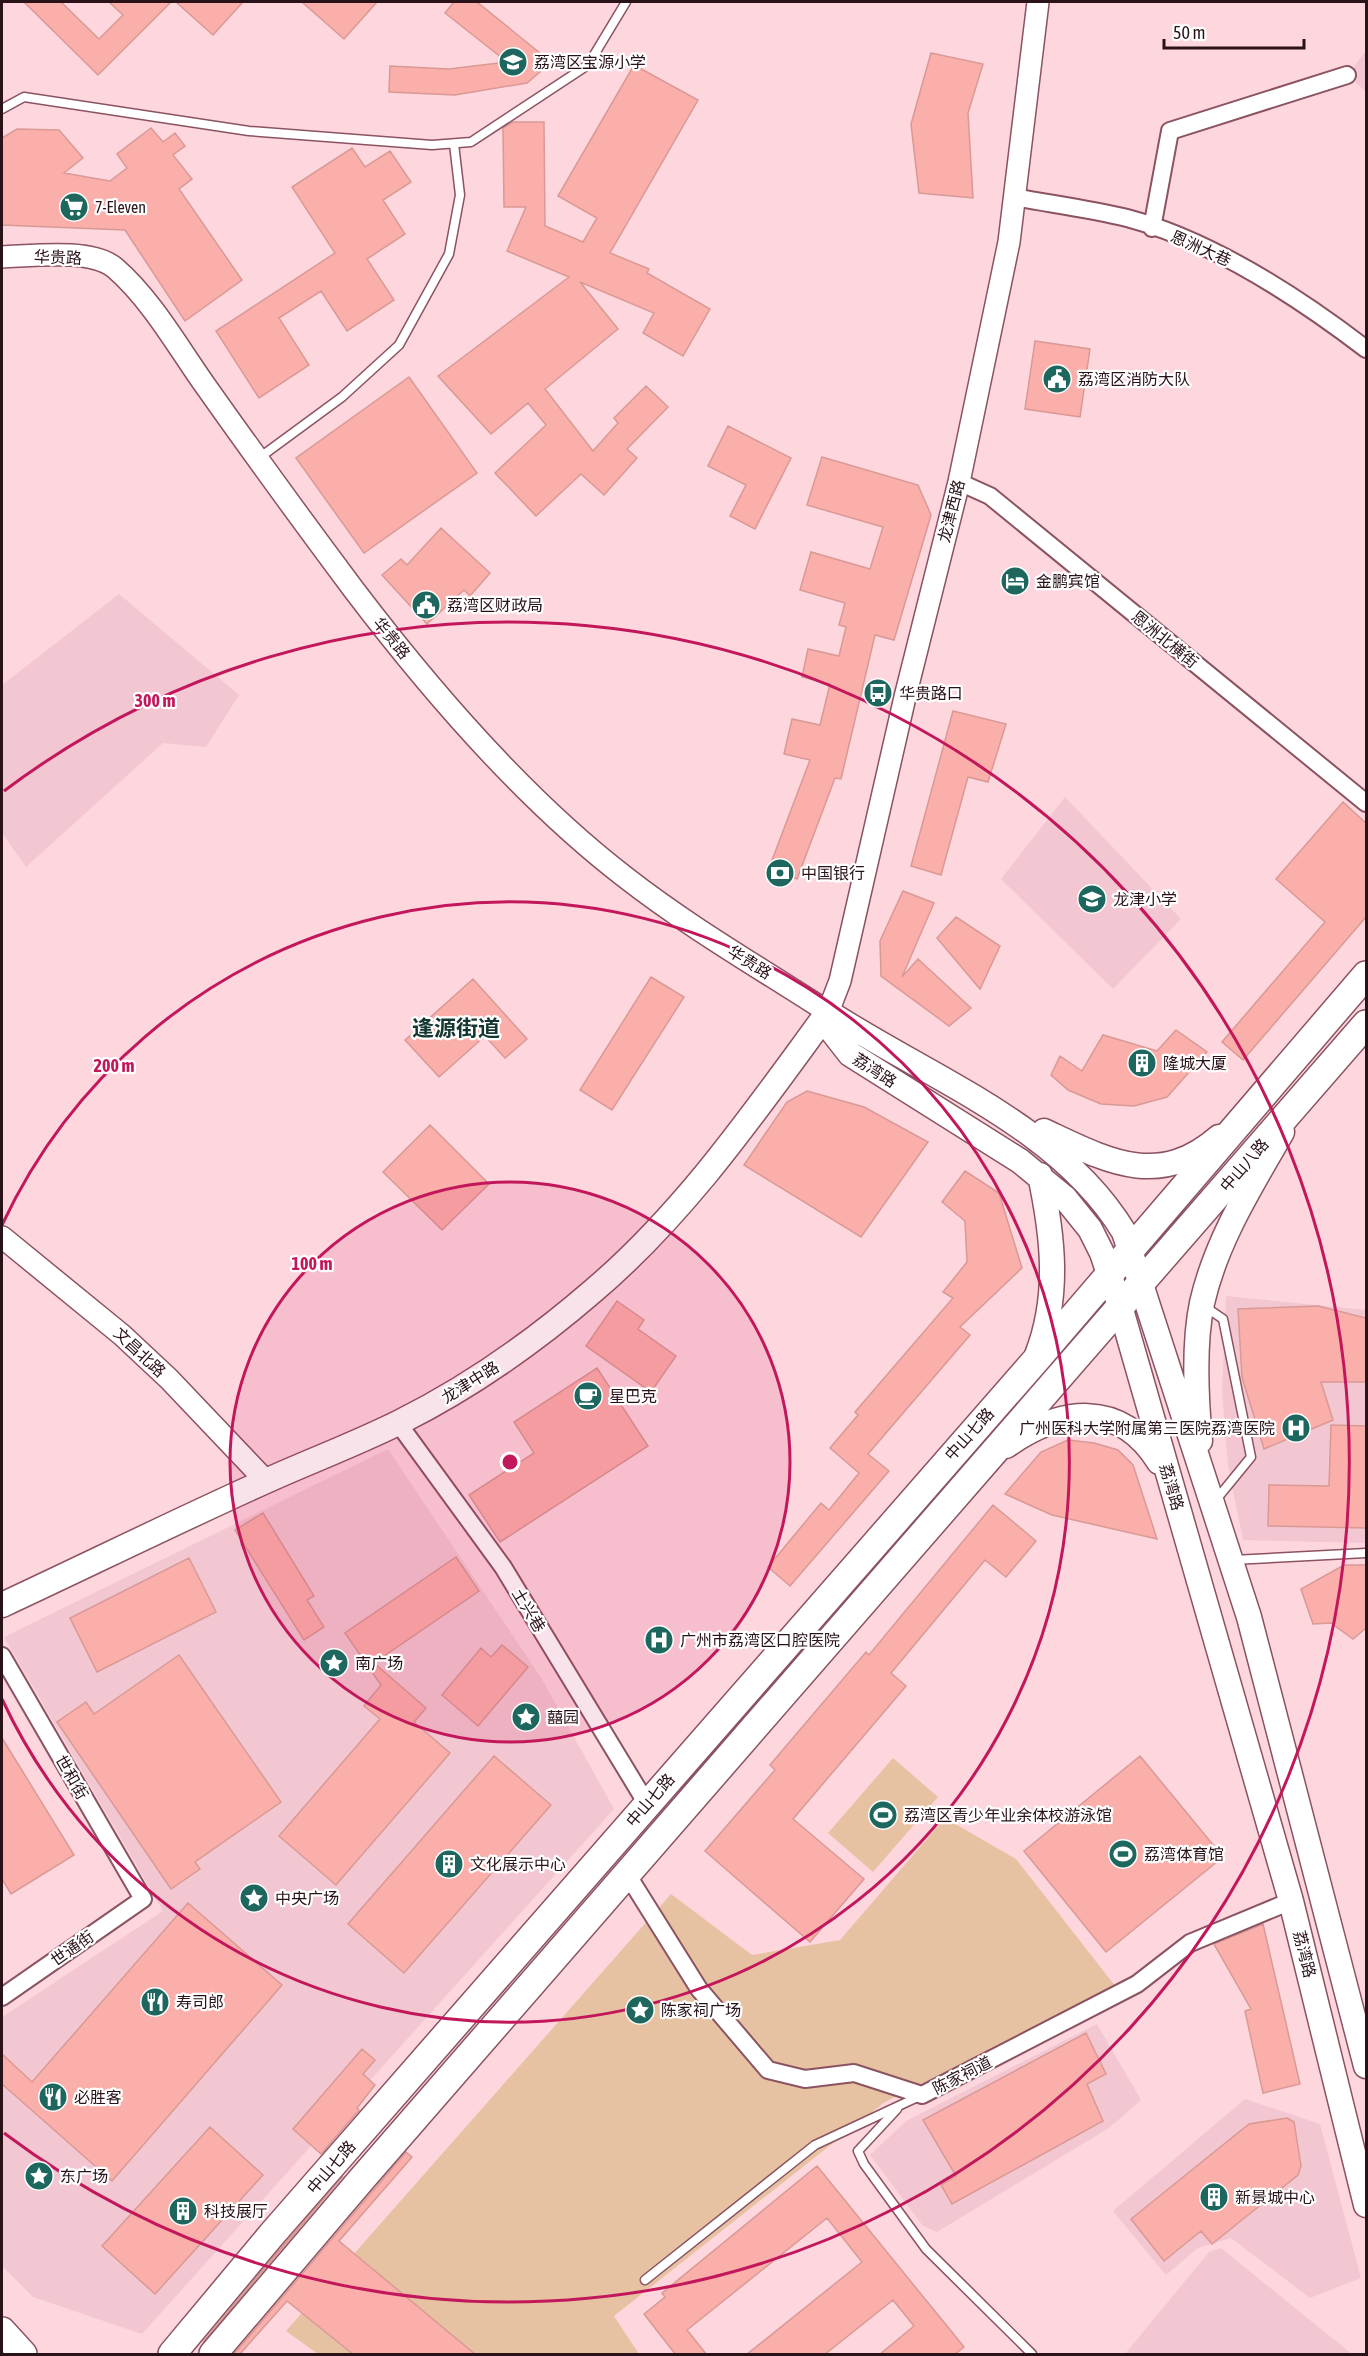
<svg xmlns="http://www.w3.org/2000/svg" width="1368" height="2356" font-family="'Asap Condensed','Noto Sans SC',sans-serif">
  <rect width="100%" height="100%" fill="#fed6de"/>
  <path fill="#f3c7d1" d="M 1366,51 L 1366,92 L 1347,75 Z
    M 119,594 L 239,695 L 206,747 L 163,743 L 26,867 L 2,833 L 2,685 Z
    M 1065,797 L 1181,919 L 1113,989 L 1001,879 Z
    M 1226,1296 L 1366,1310 L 1366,1543 L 1243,1540 L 1228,1466 L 1222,1391 Z
    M 388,1449 L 543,1681 L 614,1809 L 142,2334 L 33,2297 L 2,2266 L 2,2017 L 163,1911 L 4,1637 Z
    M 1097,2024 L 1141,2100 L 1109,2128 L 937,2232 L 923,2226 L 870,2155 L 906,2121 Z
    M 1245,2099 L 1320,2124 L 1361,2278 L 1310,2298 L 1231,2238 L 1198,2248 L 1166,2275 L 1113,2211 Z
    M 1221,2248 L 1352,2354 L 1125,2354 L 1209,2252 Z"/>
  <path fill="#e7c2a2" d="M 893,1758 L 938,1797 L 873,1872 L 828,1833 Z
    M 945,1818 L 1016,1859 L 1116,1987 L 885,2102 L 614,2316 L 639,2354 L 318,2354 L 286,2331 L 671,1894 L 752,1955 L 840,1940 Z"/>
  <path fill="#fbafaa" stroke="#d99995" stroke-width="1.5" d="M 24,2 L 61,2 L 99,39 L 123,15 L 109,2 L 171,2 L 98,75 Z
    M 176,2 L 243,2 L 213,35 Z
    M 302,2 L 377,2 L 344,39 Z
    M 454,2 L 477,2 L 540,53 L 541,71 L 527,83 L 455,95 L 389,92 L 390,66 L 449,69 L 507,62 L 445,13 Z
    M 931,53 L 983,64 L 968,113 L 973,198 L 919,193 L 911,124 Z
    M 634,65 L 698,100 L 610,253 L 649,269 L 647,273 L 710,309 L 683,356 L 643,333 L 654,313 L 580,282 L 618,329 L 545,389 L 593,451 L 618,423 L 614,418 L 646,386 L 668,407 L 627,449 L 637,458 L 604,495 L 581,474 L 536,516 L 495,473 L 546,425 L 528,403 L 491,434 L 438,376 L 569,277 L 507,251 L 526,207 L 504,207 L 503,128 L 513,122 L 544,122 L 545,226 L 583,242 L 597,218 L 558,196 Z
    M 151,128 L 163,142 L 175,133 L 185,146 L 173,155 L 192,179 L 179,189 L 242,280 L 185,321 L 125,230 L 2,225 L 2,138 L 17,129 L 59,130 L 83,158 L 64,173 L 110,181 L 127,168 L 117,154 Z
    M 352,148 L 365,167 L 390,151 L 411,182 L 383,200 L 405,234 L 367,259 L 394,300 L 347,331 L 321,291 L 279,318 L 309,365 L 259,398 L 216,331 L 335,253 L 292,187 Z
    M 1035,341 L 1090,349 L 1080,417 L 1025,409 Z
    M 409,377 L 477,473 L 364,553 L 296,458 Z
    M 728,426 L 791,458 L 755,529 L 730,516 L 746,485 L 708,466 Z
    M 822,457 L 918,485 L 931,515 L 894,640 L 875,635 L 841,779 L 835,778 L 797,879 L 769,868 L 810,760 L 784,754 L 792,719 L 820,725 L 830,684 L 802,677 L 808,649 L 839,656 L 846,627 L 839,625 L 845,603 L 800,590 L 811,552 L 870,569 L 883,527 L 807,505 Z
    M 441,528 L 490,573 L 470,596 L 464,590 L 427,624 L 382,575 L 401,559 L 407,565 Z
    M 953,711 L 1006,724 L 988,782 L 968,777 L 941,875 L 911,866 Z
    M 1343,802 L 1366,823 L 1366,917 L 1243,1060 L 1222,1042 L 1325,922 L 1276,879 Z
    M 903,891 L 934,903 L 902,977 L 918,959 L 971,1008 L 949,1026 L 881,976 L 880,941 Z
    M 956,917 L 1000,946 L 980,989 L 937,938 Z
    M 651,977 L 684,997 L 612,1110 L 580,1090 Z
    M 473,979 L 527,1039 L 505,1058 L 485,1036 L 439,1077 L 405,1040 Z
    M 1176,1030 L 1207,1052 L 1167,1097 L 1134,1106 L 1101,1104 L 1068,1090 L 1051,1075 L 1060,1056 L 1082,1071 L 1103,1035 L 1157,1051 Z
    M 807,1091 L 864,1107 L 928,1142 L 861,1237 L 744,1165 L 787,1102 Z
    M 430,1125 L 489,1184 L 442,1230 L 383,1172 Z
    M 965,1171 L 999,1193 L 1022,1268 L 960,1327 L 970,1335 L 868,1454 L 889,1471 L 790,1586 L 768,1567 L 821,1503 L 829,1510 L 859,1473 L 830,1448 L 858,1415 L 855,1412 L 953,1298 L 943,1292 L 967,1262 L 965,1221 L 942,1202 Z
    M 617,1301 L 644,1320 L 638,1329 L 676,1356 L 651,1392 L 586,1346 Z
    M 1318,1306 L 1366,1318 L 1366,1382 L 1321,1382 L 1333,1420 L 1264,1449 L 1242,1377 L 1238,1309 Z
    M 597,1368 L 648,1446 L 500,1542 L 469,1495 L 534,1453 L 514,1422 Z
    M 1331,1425 L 1366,1426 L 1366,1528 L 1268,1526 L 1269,1485 L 1329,1486 Z
    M 1068,1440 L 1094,1443 L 1118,1450 L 1133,1465 L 1157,1539 L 1052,1515 L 1005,1494 L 1041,1452 Z
    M 993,1505 L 1036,1541 L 1006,1577 L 985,1560 L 891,1673 L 906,1686 L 793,1819 L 864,1879 L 810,1942 L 705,1851 L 775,1770 L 770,1765 L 866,1652 L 869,1655 Z
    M 263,1513 L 314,1596 L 307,1600 L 324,1627 L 304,1640 L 235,1530 Z
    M 456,1557 L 479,1591 L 374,1663 L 426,1708 L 414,1722 L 450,1753 L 336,1885 L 279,1836 L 380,1719 L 364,1706 L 381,1685 L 345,1633 Z
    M 189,1558 L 216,1612 L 97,1672 L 70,1618 Z
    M 1344,1565 L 1366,1565 L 1366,1628 L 1353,1639 L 1331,1623 L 1313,1624 L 1301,1589 Z
    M 502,1645 L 528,1667 L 478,1726 L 442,1695 L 481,1648 L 491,1657 Z
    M 179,1655 L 281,1802 L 195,1862 L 200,1869 L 171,1889 L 57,1722 L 86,1702 L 94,1714 Z
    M 2,1738 L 74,1855 L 11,1894 L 2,1879 Z
    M 494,1756 L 551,1805 L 404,1973 L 348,1924 Z
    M 1140,1756 L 1223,1857 L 1106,1952 L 1024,1851 Z
    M 188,1903 L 282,1985 L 112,2181 L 2,2084 L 2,2054 L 32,2082 Z
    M 1263,1924 L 1300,2084 L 1263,2093 L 1245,2011 L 1251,2009 L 1214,1944 Z
    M 1086,2033 L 1106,2074 L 1087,2084 L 1103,2121 L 952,2204 L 941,2185 L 956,2176 L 923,2120 Z
    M 362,2049 L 375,2060 L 363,2074 L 375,2085 L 357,2108 L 359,2110 L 321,2154 L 293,2129 Z
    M 1287,2118 L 1294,2122 L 1301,2166 L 1298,2175 L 1212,2244 L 1201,2231 L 1164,2261 L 1131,2219 L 1249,2124 Z
    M 210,2127 L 263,2175 L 155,2294 L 102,2246 Z
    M 406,2152 L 412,2157 L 339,2241 L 476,2355 L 354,2355 L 287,2301 L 239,2355 L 233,2355 Z
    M 817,2166 L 964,2347 L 954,2355 L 879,2355 L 914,2326 L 893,2300 L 824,2355 L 746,2355 L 862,2262 L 827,2218 L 687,2330 L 707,2355 L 676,2355 L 644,2314 L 665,2297 L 662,2293 Z
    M 343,2176 L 203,2342 L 285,2243 Z"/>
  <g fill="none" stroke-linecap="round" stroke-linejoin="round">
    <g stroke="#8b5361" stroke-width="11">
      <path id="service" d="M 2,109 L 24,97 L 249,131 L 432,145 L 471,142 L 588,65 L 626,2
        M 259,458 L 342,397 L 399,345 L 449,254 L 460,195 L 454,144
        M 1204,1306 L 1223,1319 L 1251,1457 L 1215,1501
        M 1233,1560 L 1366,1553
        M 897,2109 L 858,2151 L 864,2164 L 926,2249 L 1032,2354
        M 645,2280 L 815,2145 L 922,2095"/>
    </g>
    <g stroke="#8b5361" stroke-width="20">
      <path id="minor" d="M 1014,197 C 1051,204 1090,209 1127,218 C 1210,240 1298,297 1366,349
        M 1152,228 L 1170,131 L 1347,75
        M 959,482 L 990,496 L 1366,803
        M 398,1423 L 503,1567 L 647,1804
        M 2,1656 L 143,1899 L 2,1997
        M 627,1874 L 699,1989 L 768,2070 L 805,2079 L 854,2073 L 922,2095 L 1137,1984 L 1190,1943 L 1291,1901"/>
    </g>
    <g stroke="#8b5361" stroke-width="24">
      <path id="tertiary" d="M 2,257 C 32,256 91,248 115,268 C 152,300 179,349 207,388 C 255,456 304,523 354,590 C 430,690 525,800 625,877 C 689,927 760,968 828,1012 L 840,981 L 905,697 L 959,482 L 1009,242 L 1038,2
        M 2,1237 L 122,1335 L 169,1379 L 266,1481"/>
    </g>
    <g stroke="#8b5361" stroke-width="27">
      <path id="secondary" d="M 828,1012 L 832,1031 L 850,1054 L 1020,1161 L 1065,1198 L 1090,1229 L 1102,1253 L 1120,1306 L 1291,1901 L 1366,2205
        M 828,1012 C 929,1078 1060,1126 1124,1232 L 1249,1617 L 1366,2066
        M 1044,1131 C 1106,1160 1158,1190 1219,1137
        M 1037,1355 C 1060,1296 1053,1236 1040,1175
        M 1200,1441 C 1196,1398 1193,1346 1202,1303 C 1216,1241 1251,1186 1282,1132
        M 1006,1446 C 1060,1408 1120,1399 1159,1462
        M 2,1605 C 90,1564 177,1521 266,1481 C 310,1461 356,1444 400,1422 C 470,1387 534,1342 593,1291 C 686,1212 756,1110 828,1012"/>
    </g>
    <g stroke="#8b5361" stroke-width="30">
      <path id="primary" d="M 2,2331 L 23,2354
        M 172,2354 L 273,2233 L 1036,1360 L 1366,975
        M 213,2354 L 361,2180 L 1366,1024"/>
    </g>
    <use href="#service" stroke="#fff" stroke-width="8"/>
    <use href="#minor" stroke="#fff" stroke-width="16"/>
    <use href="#tertiary" stroke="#fff" stroke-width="21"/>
    <use href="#secondary" stroke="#fff" stroke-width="24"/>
    <use href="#primary" stroke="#fff" stroke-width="27"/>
  </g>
  <circle cx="510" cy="1462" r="280" fill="#c2185b" fill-opacity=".12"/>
  <g fill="none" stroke="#c2185b" stroke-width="3">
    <circle cx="510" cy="1462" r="280"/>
    <path d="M2 1225A560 560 0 1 1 2 1699"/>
    <path d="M4 791A840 840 0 1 1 4 2133"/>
  </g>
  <defs>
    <g id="school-disc" transform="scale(1.5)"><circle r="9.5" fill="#1e675e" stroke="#fff"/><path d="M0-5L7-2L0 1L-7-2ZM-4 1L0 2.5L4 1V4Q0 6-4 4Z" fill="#fff"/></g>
    <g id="supermarket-disc" transform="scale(1.5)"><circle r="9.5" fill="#1e675e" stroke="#fff"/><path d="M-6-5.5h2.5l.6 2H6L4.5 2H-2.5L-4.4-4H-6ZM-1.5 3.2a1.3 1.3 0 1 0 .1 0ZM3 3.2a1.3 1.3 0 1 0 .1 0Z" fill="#fff"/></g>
    <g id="civic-disc" transform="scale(1.5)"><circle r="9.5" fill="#1e675e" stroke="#fff"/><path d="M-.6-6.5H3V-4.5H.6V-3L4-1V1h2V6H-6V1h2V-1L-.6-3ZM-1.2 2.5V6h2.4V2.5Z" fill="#fff"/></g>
    <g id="hotel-disc" transform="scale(1.5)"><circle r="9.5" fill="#1e675e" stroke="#fff"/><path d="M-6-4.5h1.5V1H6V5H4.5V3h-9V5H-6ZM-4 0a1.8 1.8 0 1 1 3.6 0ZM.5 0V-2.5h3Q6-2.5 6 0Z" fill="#fff"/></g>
    <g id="bus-disc" transform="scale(1.5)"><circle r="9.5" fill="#1e675e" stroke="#fff"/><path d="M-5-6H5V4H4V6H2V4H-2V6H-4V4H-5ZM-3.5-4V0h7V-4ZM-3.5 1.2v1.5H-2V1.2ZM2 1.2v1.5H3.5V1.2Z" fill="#fff"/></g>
    <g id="bank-disc" transform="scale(1.5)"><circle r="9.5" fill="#1e675e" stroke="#fff"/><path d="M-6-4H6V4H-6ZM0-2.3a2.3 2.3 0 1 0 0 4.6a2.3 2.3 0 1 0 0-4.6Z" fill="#fff"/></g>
    <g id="building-disc" transform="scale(1.5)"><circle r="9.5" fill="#1e675e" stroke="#fff"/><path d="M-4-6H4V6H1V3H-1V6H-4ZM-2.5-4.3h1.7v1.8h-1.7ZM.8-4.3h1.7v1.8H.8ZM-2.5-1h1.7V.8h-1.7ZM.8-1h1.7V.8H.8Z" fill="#fff"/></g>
    <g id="cafe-disc" transform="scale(1.5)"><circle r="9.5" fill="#1e675e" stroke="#fff"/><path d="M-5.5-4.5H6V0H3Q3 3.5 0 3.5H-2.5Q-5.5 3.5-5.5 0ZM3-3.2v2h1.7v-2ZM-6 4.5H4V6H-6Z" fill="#fff"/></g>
    <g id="hospital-disc" transform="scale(1.5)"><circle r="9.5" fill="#1e675e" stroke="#fff"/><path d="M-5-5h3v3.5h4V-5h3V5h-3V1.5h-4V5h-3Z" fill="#fff"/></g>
    <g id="sight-disc" transform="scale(1.5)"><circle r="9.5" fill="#1e675e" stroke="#fff"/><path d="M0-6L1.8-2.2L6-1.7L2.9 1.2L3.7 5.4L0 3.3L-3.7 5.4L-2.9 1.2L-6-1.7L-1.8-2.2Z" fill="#fff"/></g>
    <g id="stadium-disc" transform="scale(1.5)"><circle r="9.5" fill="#1e675e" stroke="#fff"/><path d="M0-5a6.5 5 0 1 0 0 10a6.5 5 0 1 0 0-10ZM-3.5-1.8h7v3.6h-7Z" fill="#fff"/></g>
    <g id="restaurant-disc" transform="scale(1.5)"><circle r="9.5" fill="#1e675e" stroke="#fff"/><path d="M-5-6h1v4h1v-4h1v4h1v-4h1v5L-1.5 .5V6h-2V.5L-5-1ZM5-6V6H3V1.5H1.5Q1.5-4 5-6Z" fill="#fff"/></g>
  </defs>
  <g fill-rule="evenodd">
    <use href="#school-disc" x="513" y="62"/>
    <use href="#supermarket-disc" x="74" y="207"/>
    <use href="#civic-disc" x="1057" y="379"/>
    <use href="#hotel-disc" x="1015" y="581"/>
    <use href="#civic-disc" x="426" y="605"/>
    <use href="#bus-disc" x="878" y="693"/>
    <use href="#bank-disc" x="780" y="873"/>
    <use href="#school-disc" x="1092" y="899"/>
    <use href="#building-disc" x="1142" y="1063"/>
    <use href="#cafe-disc" x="588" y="1396"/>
    <use href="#hospital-disc" x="1296" y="1428"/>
    <use href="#hospital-disc" x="659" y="1640"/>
    <use href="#sight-disc" x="334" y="1663"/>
    <use href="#sight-disc" x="526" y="1717"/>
    <use href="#stadium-disc" x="883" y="1815"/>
    <use href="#stadium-disc" x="1123" y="1854"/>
    <use href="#building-disc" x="449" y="1864"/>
    <use href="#sight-disc" x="254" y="1898"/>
    <use href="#restaurant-disc" x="155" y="2002"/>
    <use href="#sight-disc" x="640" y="2010"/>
    <use href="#restaurant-disc" x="53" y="2097"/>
    <use href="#sight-disc" x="39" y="2176"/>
    <use href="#building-disc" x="1214" y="2197"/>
    <use href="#building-disc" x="183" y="2211"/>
  </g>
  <g text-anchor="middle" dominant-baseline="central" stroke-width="4.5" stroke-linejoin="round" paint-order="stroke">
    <g font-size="16" fill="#291218" stroke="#fff" text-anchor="start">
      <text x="534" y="62">荔湾区宝源小学</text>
      <text x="95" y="207">7-Eleven</text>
      <text x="1078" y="379">荔湾区消防大队</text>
      <text x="1036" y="581">金鹏宾馆</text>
      <text x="447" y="605">荔湾区财政局</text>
      <text x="899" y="693">华贵路口</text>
      <text x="801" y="873">中国银行</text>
      <text x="1113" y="899">龙津小学</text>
      <text x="1163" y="1063">隆城大厦</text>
      <text x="609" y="1396">星巴克</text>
      <text x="1275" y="1428" text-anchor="end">广州医科大学附属第三医院荔湾医院</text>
      <text x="680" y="1640">广州市荔湾区口腔医院</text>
      <text x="355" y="1663">南广场</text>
      <text x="547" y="1717">囍园</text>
      <text x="904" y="1815">荔湾区青少年业余体校游泳馆</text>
      <text x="1144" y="1854">荔湾体育馆</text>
      <text x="470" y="1864">文化展示中心</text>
      <text x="275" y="1898">中央广场</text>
      <text x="176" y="2002">寿司郎</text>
      <text x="661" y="2010">陈家祠广场</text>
      <text x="74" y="2097">必胜客</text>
      <text x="60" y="2176">东广场</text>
      <text x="1235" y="2197">新景城中心</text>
      <text x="204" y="2211">科技展厅</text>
    </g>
    <g font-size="16" fill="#291218" stroke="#fff">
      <text transform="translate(1201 248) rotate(24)">恩洲大巷</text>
      <text transform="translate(58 257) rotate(2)">华贵路</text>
      <text transform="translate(951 511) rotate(-76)">龙津西路</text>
      <text transform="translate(392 638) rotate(51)">华贵路</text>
      <text transform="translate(1165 639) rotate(39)">恩洲北横街</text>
      <text transform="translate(750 962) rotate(32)">华贵路</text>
      <text transform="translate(875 1070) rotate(33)">荔湾路</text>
      <text transform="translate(1244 1165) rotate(-49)">中山八路</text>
      <text transform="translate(140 1352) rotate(43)">文昌北路</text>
      <text transform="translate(470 1382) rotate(-32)">龙津中路</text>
      <text transform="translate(969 1434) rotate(-48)">中山七路</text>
      <text transform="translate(1172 1487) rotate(74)">荔湾路</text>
      <text transform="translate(529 1610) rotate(59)">土兴巷</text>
      <text transform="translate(72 1777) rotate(60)">世和街</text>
      <text transform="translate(650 1800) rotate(-49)">中山七路</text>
      <text transform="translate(72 1948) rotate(-35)">世通街</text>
      <text transform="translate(1305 1954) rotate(76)">荔湾路</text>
      <text transform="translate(962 2075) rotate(-27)">陈家祠道</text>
      <text transform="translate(331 2167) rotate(-49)">中山七路</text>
    </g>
    <g font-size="22" font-weight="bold" fill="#143631" stroke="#fff">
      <text x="456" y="1028">逢源街道</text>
    </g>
  </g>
  <circle cx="510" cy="1462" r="9" fill="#c2185b" stroke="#fff" stroke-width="3"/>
  <g font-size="18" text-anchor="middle" font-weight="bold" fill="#c2185b" stroke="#fff" stroke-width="4.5" stroke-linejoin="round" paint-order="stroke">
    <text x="155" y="707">300 m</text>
    <text x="114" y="1072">200 m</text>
    <text x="312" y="1270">100 m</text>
  </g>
  <rect width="1368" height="2356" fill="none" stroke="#291218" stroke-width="6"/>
  <path d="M1164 39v9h140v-9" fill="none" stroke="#291218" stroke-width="3"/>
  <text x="1173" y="39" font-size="18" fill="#291218" stroke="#ffffff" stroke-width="4.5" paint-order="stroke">50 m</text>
</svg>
